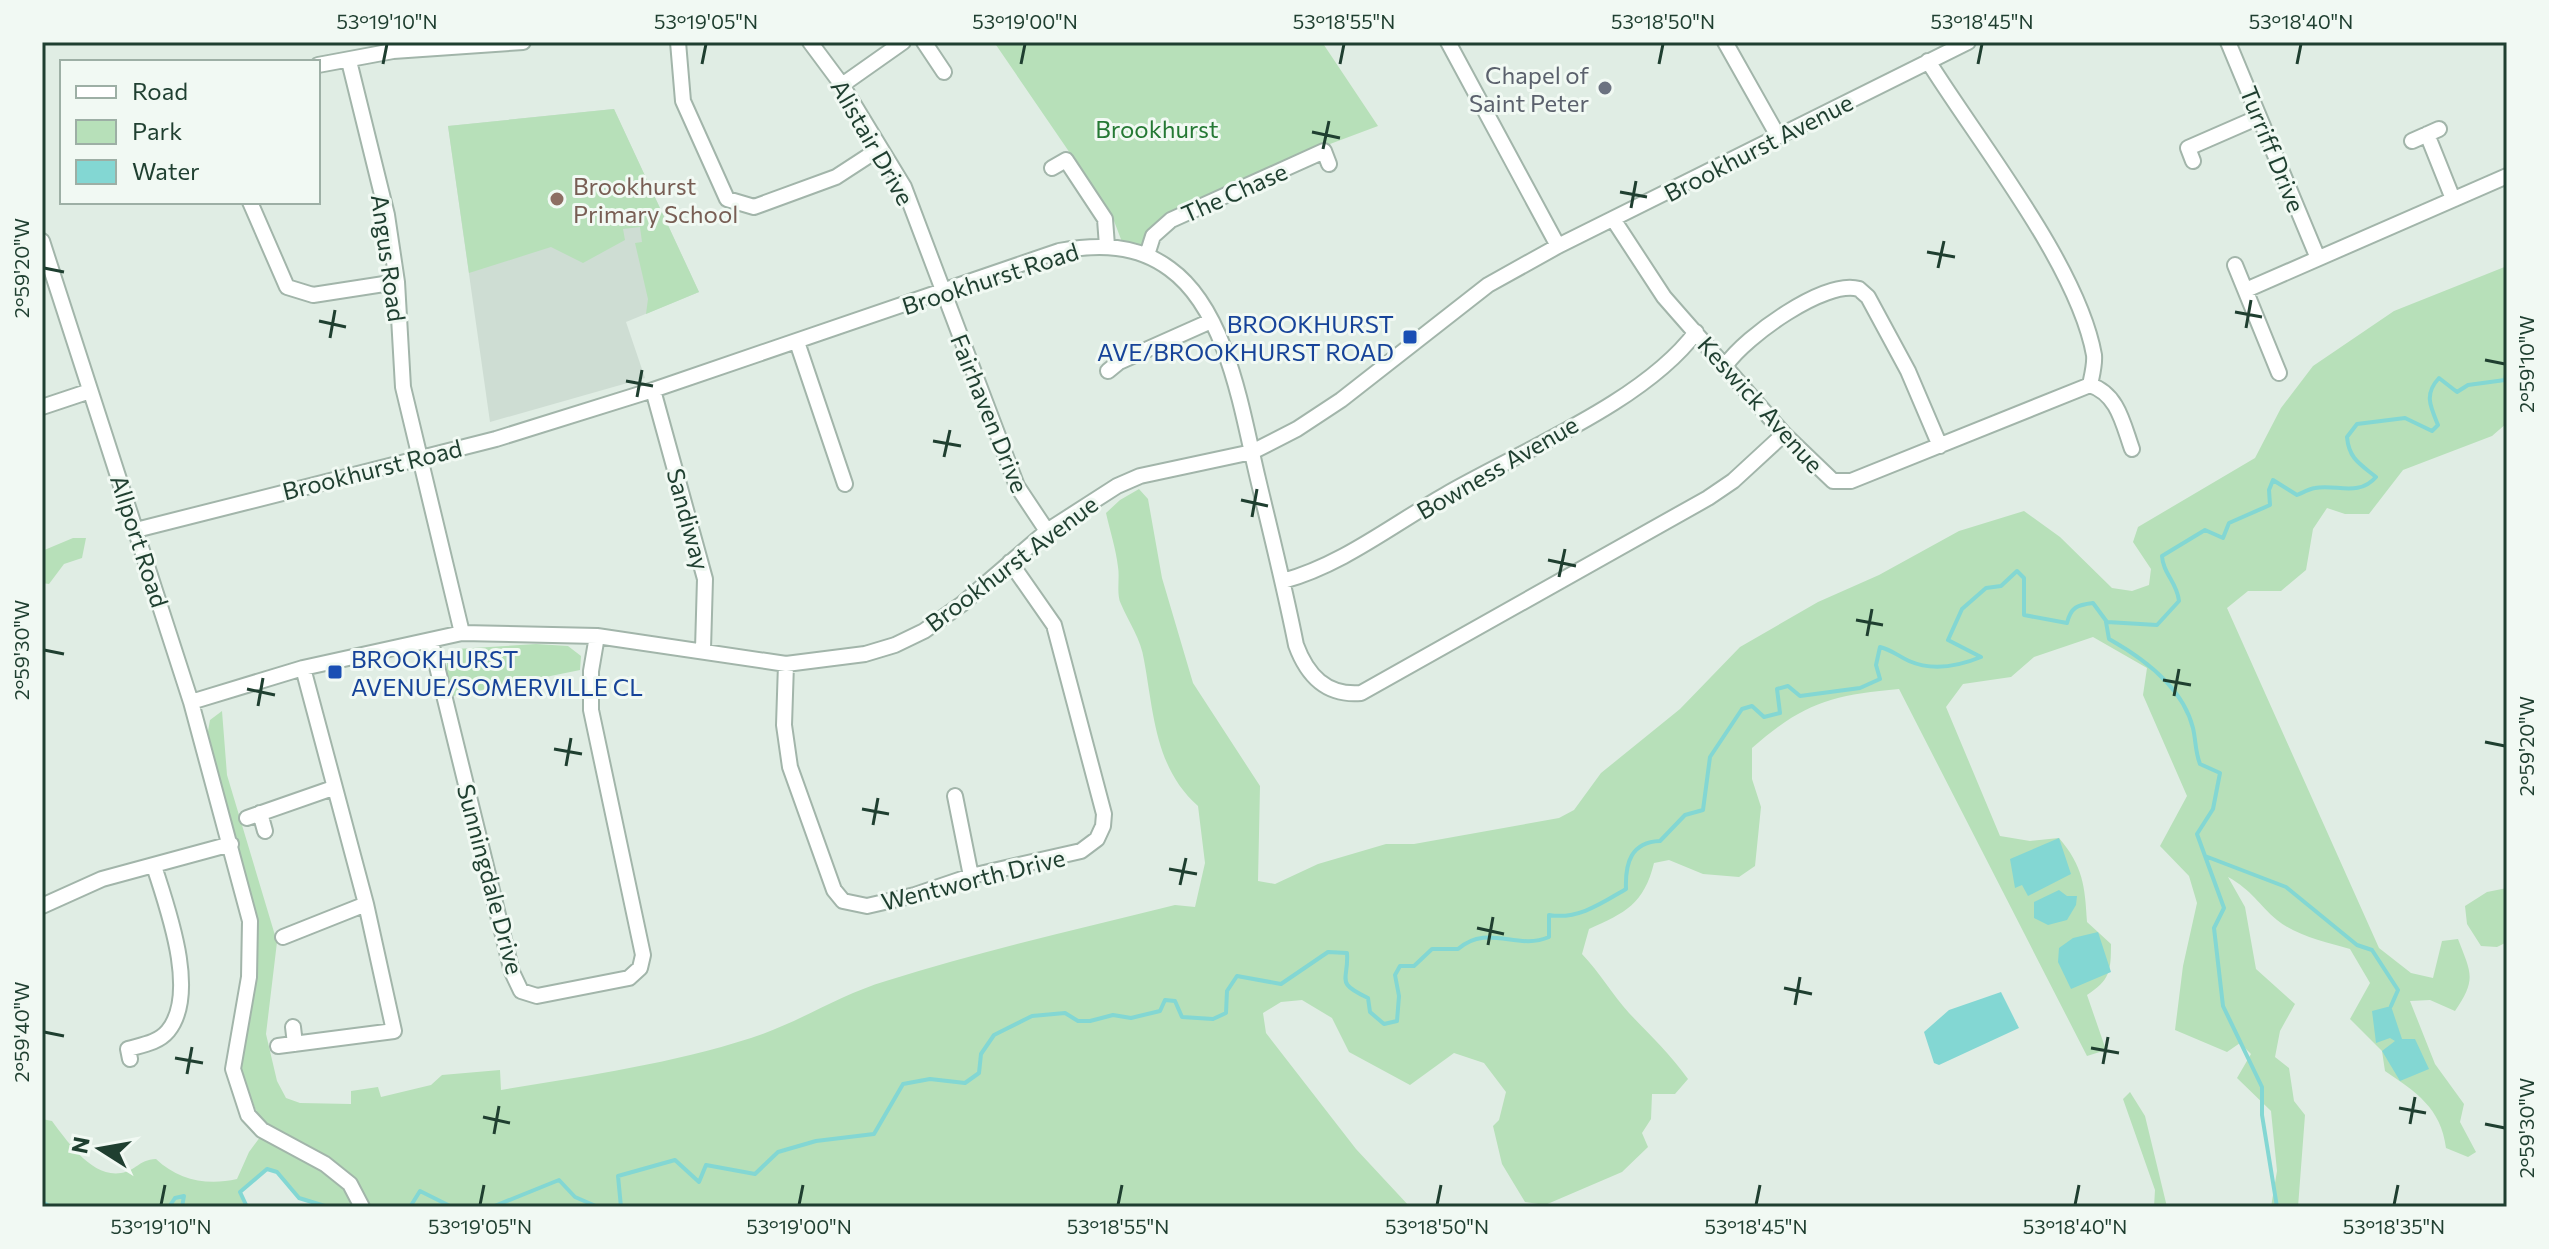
<svg xmlns="http://www.w3.org/2000/svg" width="2549" height="1249" font-family="Commissioner,sans-serif">
  <rect width="100%" height="100%" fill="#e0ede4"/>
  <path fill="#ceddd3" d="M 614,109 L 699,292 L 626,322 L 645,378 L 490,422 L 448,126 Z"/>
  <path fill="#b7e0b9" d="M 994,42 L 1322,42 L 1378,126 L 1322,147 L 1153,228 L 1141,245 L 1122,242 L 1111,213 Z
    M 614,109 L 699,292 L 646,314 L 648,299 L 635,243 L 642,242 L 640,227 L 623,229 L 625,240 L 583,263 L 551,247 L 469,273 L 448,126 Z
    M 2507,266 L 2507,423 L 2492,436 L 2403,470 L 2369,514 L 2345,514 L 2327,508 L 2313,529 L 2306,570 L 2281,591 L 2248,591 L 2227,608 L 2379,948 L 2411,973 L 2433,978 L 2442,941 L 2458,939 C 2471,973 2477,979 2455,1011 L 2430,1000 L 2410,1001 L 2435,1064 L 2464,1104 L 2460,1122 L 2476,1152 L 2468,1157 L 2446,1148 C 2441,1108 2416,1092 2385,1071 L 2382,1051 L 2350,1019 L 2370,983 L 2350,949 C 2326,942 2297,936 2277,920 C 2258,904 2253,891 2228,877 L 2245,907 L 2256,969 L 2295,1004 L 2280,1031 L 2275,1057 L 2289,1068 L 2294,1101 L 2305,1115 L 2298,1207 L 2271,1207 L 2277,1171 L 2271,1111 L 2237,1078 L 2251,1054 L 2240,1043 L 2227,1052 L 2175,1030 L 2183,966 L 2197,903 L 2189,876 L 2160,846 L 2187,796 L 2143,695 L 2147,668 L 2093,637 L 2034,657 L 2011,677 L 1963,684 L 1946,707 L 2000,836 L 2030,841 L 2059,838 C 2083,866 2085,886 2087,922 L 2111,944 C 2111,971 2110,980 2087,995 L 2106,1050 L 2087,1056 L 1899,689 C 1832,695 1803,703 1752,748 L 1752,779 L 1761,807 L 1755,866 L 1739,877 L 1703,874 L 1669,860 L 1654,863 C 1644,904 1625,913 1589,929 L 1582,954 C 1600,973 1612,994 1629,1013 C 1650,1035 1670,1054 1688,1079 L 1675,1094 L 1652,1094 L 1651,1119 L 1642,1133 L 1648,1147 L 1622,1172 L 1545,1205 L 1525,1202 L 1502,1164 L 1493,1126 L 1499,1120 L 1506,1092 L 1484,1063 L 1454,1053 L 1410,1085 L 1349,1052 L 1332,1018 L 1302,1000 L 1281,1002 L 1263,1013 L 1266,1033 L 1356,1149 L 1410,1207 L 328,1207 L 299,1198 L 277,1172 L 267,1170 L 240,1192 L 247,1207 L 51,1207 L 42,1202 L 42,1119 L 52,1121 C 67,1141 92,1178 121,1173 C 136,1171 138,1160 156,1159 C 178,1180 207,1186 237,1179 L 249,1152 L 269,1125 L 257,1113 L 241,1073 L 257,918 L 207,737 L 210,720 L 222,711 L 227,775 L 277,942 L 266,1034 L 277,1081 L 286,1098 L 300,1103 L 351,1104 L 351,1091 L 378,1087 L 381,1097 L 431,1085 L 442,1075 L 500,1070 L 501,1090 C 585,1076 670,1064 751,1038 C 798,1023 839,995 886,981 C 981,951 1079,929 1175,905 L 1195,907 L 1205,863 L 1198,806 C 1155,768 1154,714 1144,660 C 1141,639 1129,623 1121,604 C 1116,594 1120,578 1118,567 C 1116,549 1110,531 1106,513 L 1120,500 L 1139,489 L 1148,499 L 1162,578 L 1193,683 L 1260,786 L 1258,881 L 1275,884 L 1318,864 L 1386,844 L 1414,844 L 1559,818 L 1574,810 L 1601,773 L 1680,709 L 1740,647 L 1818,602 L 1879,575 L 1959,531 L 2024,511 L 2060,537 L 2112,588 L 2132,591 L 2149,585 L 2151,569 L 2133,542 L 2138,527 L 2255,458 L 2281,408 L 2313,366 L 2394,311 Z
    M 73,538 L 86,538 L 82,558 L 64,564 L 49,584 L 42,583 L 42,551 Z
    M 536,644 L 568,646 L 581,656 L 580,670 L 453,696 C 448,678 440,663 456,649 Z
    M 2507,888 L 2507,942 L 2497,947 L 2481,946 L 2467,924 L 2465,906 L 2487,892 Z
    M 2130,1092 L 2145,1116 L 2167,1207 L 2154,1207 L 2155,1190 L 2123,1099 Z"/>
  <path fill="#83d7d3" d="M 2059,838 L 2071,874 L 2028,896 L 2022,885 L 2015,888 L 2010,859 Z
    M 2059,890 L 2067,896 L 2077,896 L 2076,905 L 2067,920 L 2048,925 L 2034,918 L 2034,902 Z
    M 2098,932 L 2111,972 L 2071,989 L 2058,962 L 2059,948 L 2073,938 Z
    M 2001,992 L 2019,1028 L 1939,1065 L 1934,1063 L 1924,1032 L 1949,1010 Z
    M 2391,1006 L 2402,1039 L 2415,1039 L 2429,1069 L 2400,1081 L 2382,1051 L 2395,1041 L 2390,1038 L 2376,1043 L 2372,1011 Z"/>
  <g fill="none" stroke-linecap="round" stroke-linejoin="round">
    <path stroke="#83d7d3" stroke-width="4" d="M 2106,622 L 2109,639 C 2143,658 2183,688 2193,728 C 2196,741 2195,751 2200,764 L 2220,773 L 2213,809 L 2197,834 L 2205,856
      M 42,1202 L 51,1207
      M 169,1207 L 175,1198 L 184,1196 L 182,1207
      M 247,1207 L 240,1192 L 267,1169 L 277,1172 L 299,1198 L 328,1207
      M 410,1207 L 420,1191 L 452,1207
      M 492,1207 L 559,1180 L 575,1197 L 598,1207
      M 621,1207 L 618,1176 L 675,1160 L 699,1182 L 706,1165 L 755,1174 L 778,1152 L 816,1141 L 874,1134 L 903,1084 L 930,1079 L 965,1083 L 979,1073 L 981,1054 L 994,1035 L 1032,1016 L 1065,1013 L 1078,1021 L 1090,1021 L 1113,1015 L 1131,1018 L 1160,1011 L 1165,1000 L 1175,1001 L 1182,1017 L 1213,1019 L 1226,1013 L 1227,991 L 1237,976 L 1281,984 L 1328,952 L 1347,953 C 1349,981 1334,982 1368,998 L 1370,1012 L 1384,1024 L 1397,1021 L 1399,996 L 1395,975 L 1400,966 L 1414,966 L 1432,949 L 1458,949 C 1488,923 1517,951 1549,937 L 1549,915 C 1578,920 1602,903 1626,889 C 1625,863 1631,842 1660,841 L 1685,815 L 1703,810 L 1710,757 L 1742,709 L 1752,706 L 1764,717 L 1780,713 L 1777,689 L 1788,686 L 1800,696 L 1860,688 L 1880,679 L 1876,665 L 1880,647 C 1892,650 1898,656 1909,661 C 1932,671 1959,666 1981,657 L 1948,640 L 1962,609 L 1986,588 L 2001,586 L 2017,571 L 2024,578 L 2024,615 L 2067,623 C 2071,607 2077,605 2093,603 L 2107,622 L 2157,625 L 2179,601 C 2177,582 2163,574 2162,556 L 2205,530 L 2223,538 L 2229,523 L 2270,505 L 2269,490 L 2273,480 L 2297,495 C 2302,493 2309,489 2315,488 C 2336,484 2359,497 2376,477 C 2360,464 2349,459 2347,437 L 2357,424 L 2405,418 L 2432,431 L 2438,425 C 2430,406 2424,394 2439,378 L 2457,392 L 2468,385 L 2505,380 L 2507,368
      M 2277,1207 L 2262,1115 L 2262,1087 L 2223,1006 L 2214,928 L 2224,908 L 2205,856 L 2286,887 L 2357,945 L 2372,950 L 2398,990 L 2391,1006"/>
    <g stroke="#a2b5aa" stroke-width="18">
      <path id="minor" d="M 678,42 L 683,101 L 727,199 L 754,207 L 836,177 L 879,149
        M 810,42 L 842,85 L 904,187 L 1017,486 L 1047,531
        M 924,42 L 944,72
        M 1448,42 L 1558,246
        M 1725,42 L 1778,136
        M 2228,42 L 2317,256
        M 349,61 L 387,215 L 397,282 L 403,387 L 462,633
        M 318,65 L 393,51 L 523,42
        M 842,85 L 903,42
        M 2427,134 L 2453,199
        M 2412,141 L 2439,129
        M 2193,161 L 2188,148 L 2259,117
        M 1052,168 L 1066,160 L 1105,219 L 1107,246
        M 250,202 L 287,287 L 313,295 L 397,282
        M 1613,219 L 1664,297 L 1784,434 L 1833,481 L 1851,481 L 2090,385 C 2092,375 2095,364 2094,355 C 2078,265 1977,140 1928,61
        M 42,241 L 191,702 L 250,921 L 249,977 L 233,1069 L 248,1115 L 262,1130 L 325,1164 L 350,1184 L 362,1207
        M 1147,255 L 1153,236 L 1171,220 L 1324,151 L 1329,164
        M 2235,265 L 2279,373
        M 2246,290 L 2507,176
        M 797,342 L 845,484
        M 1726,365 C 1745,337 1825,279 1859,289 L 1868,297 L 1908,371 L 1940,446
        M 1108,371 L 1119,362 L 1211,321
        M 2090,385 C 2118,394 2123,424 2132,449
        M 653,390 L 705,579 L 703,649
        M 42,407 L 90,391
        M 136,530 L 496,439 L 653,390 L 1059,251 C 1098,244 1137,244 1170,269 C 1228,311 1242,413 1258,479 C 1271,534 1285,589 1296,645 C 1307,675 1326,696 1361,693 L 1708,498 L 1733,481 L 1784,434
        M 1283,581 C 1342,565 1392,525 1445,495 C 1521,451 1644,402 1696,332
        M 431,642 L 512,972 L 521,991 L 537,996 L 629,978 L 640,968 L 643,955 L 591,710 L 591,671 L 597,636
        M 786,664 L 784,725 L 790,767 L 834,890 L 843,901 L 867,906 L 915,895 L 971,876 L 1081,851 L 1097,839 L 1103,826 L 1104,814 L 1054,625 L 1010,562
        M 191,702 L 303,668 L 462,633 L 597,636 L 786,664 L 865,654 L 895,645 L 924,631 L 962,604 L 1047,531 L 1117,486 L 1140,476 L 1252,452 L 1297,429 L 1341,400 L 1488,285 L 1558,246 L 1968,42
        M 955,796 L 971,876
        M 260,813 L 265,831
        M 247,818 L 333,788
        M 42,906 L 102,879 L 231,844
        M 283,937 L 366,904
        M 293,1027 L 295,1044
        M 278,1046 L 394,1031 L 366,904 L 303,668
        M 130,1059 L 128,1049 C 142,1045 158,1043 168,1031 C 199,993 167,907 154,866"/>
    </g>
    <use href="#minor" stroke="#fff" stroke-width="14"/>
  </g>
  <path fill="none" stroke="#1f3f30" stroke-width="3" d="M 383,64 L 387,44M 702,64 L 706,44M 1021,64 L 1025,44M 1340,64 L 1344,44M 1659,64 L 1663,44M 1978,64 L 1982,44M 2297,64 L 2301,44M 1312,132 L 1340,138M 1323,149 L 1329,121M 1620,192 L 1647,197M 1631,208 L 1636,181M 1927,252 L 1955,257M 44,268 L 64,272M 1938,268 L 1944,241M 2235,312 L 2262,317M 319,321 L 346,327M 2246,328 L 2251,300M 330,338 L 335,310M 2485,360 L 2505,364M 626,381 L 653,386M 637,397 L 642,370M 933,441 L 961,446M 944,457 L 950,430M 1241,500 L 1268,506M 1252,517 L 1257,489M 1548,560 L 1576,566M 1559,577 L 1565,549M 1856,620 L 1883,625M 1867,636 L 1872,609M 44,650 L 64,654M 2163,680 L 2191,685M 247,689 L 275,695M 2174,696 L 2179,669M 258,706 L 263,678M 2485,742 L 2505,746M 554,749 L 582,754M 566,766 L 571,738M 862,809 L 889,814M 873,825 L 878,798M 1169,869 L 1197,874M 1180,885 L 1186,858M 1477,928 L 1504,934M 1488,945 L 1493,917M 1784,988 L 1812,994M 1795,1005 L 1800,977M 44,1032 L 64,1036M 2091,1048 L 2119,1053M 175,1058 L 203,1063M 2103,1064 L 2108,1037M 187,1074 L 192,1047M 2399,1108 L 2426,1113M 483,1117 L 510,1123M 2410,1124 L 2415,1097M 2485,1124 L 2505,1128M 494,1134 L 499,1106M 161,1205 L 165,1185M 480,1205 L 484,1185M 799,1205 L 803,1185M 1118,1205 L 1122,1185M 1437,1205 L 1441,1185M 1756,1205 L 1760,1185M 2075,1205 L 2079,1185M 2394,1205 L 2398,1185"/>
  <circle fill="#6b7280" stroke="#f1f9f3" stroke-width="3" cx="1605" cy="88" r="8"/>
  <circle fill="#8d6e63" stroke="#f1f9f3" stroke-width="3" cx="557" cy="199" r="8"/>
  <g fill="#1a4fb4" stroke="#f1f9f3" stroke-width="3">
    <rect x="1402" y="329" width="16" height="16" rx="4"/>
    <rect x="327" y="664" width="16" height="16" rx="4"/>
  </g>
  <g text-anchor="middle" dominant-baseline="central" stroke-width="6" stroke-linejoin="round" paint-order="stroke">
    <g font-size="24" fill="#5b616d" stroke="#f1f9f3" text-anchor="end">
      <text x="1589" y="74">Chapel of<tspan x="1589" dy="28">Saint Peter</tspan></text>
    </g>
    <g font-size="24" fill="#257934" stroke="#f1f9f3">
      <text x="1157" y="128">Brookhurst</text>
    </g>
    <g font-size="24" fill="#1f3f30" stroke="#f1f9f3">
      <text transform="translate(873 142) rotate(60)">Alistair Drive</text>
      <text transform="translate(1758 147) rotate(-27)">Brookhurst Avenue</text>
      <text transform="translate(2273 149) rotate(68)">Turriff Drive</text>
      <text transform="translate(1234 192) rotate(-24)">The Chase</text>
      <text transform="translate(389 258) rotate(82)">Angus Road</text>
      <text transform="translate(990 278) rotate(-18)">Brookhurst Road</text>
      <text transform="translate(1761 404) rotate(48)">Keswick Avenue</text>
      <text transform="translate(990 413) rotate(68)">Fairhaven Drive</text>
      <text transform="translate(1497 467) rotate(-30)">Bowness Avenue</text>
      <text transform="translate(372 469) rotate(-14)">Brookhurst Road</text>
      <text transform="translate(689 519) rotate(75)">Sandiway</text>
      <text transform="translate(140 541) rotate(72)">Allport Road</text>
      <text transform="translate(1011 563) rotate(-37)">Brookhurst Avenue</text>
      <text transform="translate(491 879) rotate(75)">Sunningdale Drive</text>
      <text transform="translate(973 879) rotate(-14)">Wentworth Drive</text>
    </g>
    <g font-size="24" fill="#785e54" stroke="#f1f9f3" text-anchor="start">
      <text x="573" y="185">Brookhurst<tspan x="573" dy="28">Primary School</tspan></text>
    </g>
    <g font-size="24" fill="#164399" stroke="#f1f9f3" text-anchor="end">
      <text x="1394" y="323">BROOKHURST<tspan x="1394" dy="28">AVE/BROOKHURST ROAD</tspan></text>
      <text x="351" y="658" text-anchor="start">BROOKHURST<tspan x="351" dy="28">AVENUE/SOMERVILLE CL</tspan></text>
    </g>
  </g>
  <rect width="2549" height="1249" fill="none" stroke="#f1f9f3" stroke-width="88"/>
  <rect x="60" y="60" width="260" height="144" fill="#f1f9f3" stroke="#9dafa5" stroke-width="2"/>
  <rect x="76" y="86" width="40" height="12" fill="#ffffff" stroke="#9dafa5" stroke-width="2"/>
  <text x="132" y="100" font-size="24" fill="#1f3f30">Road</text>
  <rect x="76" y="120" width="40" height="24" fill="#b7e0b9" stroke="#9dafa5" stroke-width="2"/>
  <text x="132" y="140" font-size="24" fill="#1f3f30">Park</text>
  <rect x="76" y="160" width="40" height="24" fill="#83d7d3" stroke="#9dafa5" stroke-width="2"/>
  <text x="132" y="180" font-size="24" fill="#1f3f30">Water</text>
  <g transform="translate(100 1149) rotate(281)" stroke="#f1f9f3" stroke-width="6" paint-order="stroke">
  <path d="M0-6L14 30L0 20L-14 30Z" fill="#1f3f30"/>
  <text y="-12" font-size="22" font-weight="bold" text-anchor="middle" fill="#1f3f30">N</text>
  </g>
  <rect x="44" y="44" width="2461" height="1161" fill="none" stroke="#1f3f30" stroke-width="3"/>
  <g font-size="20" text-anchor="middle" fill="#1f3f30">
    <text x="387" y="29">53°19'10"N</text>
    <text x="706" y="29">53°19'05"N</text>
    <text x="1025" y="29">53°19'00"N</text>
    <text x="1344" y="29">53°18'55"N</text>
    <text x="1663" y="29">53°18'50"N</text>
    <text x="1982" y="29">53°18'45"N</text>
    <text x="2301" y="29">53°18'40"N</text>
    <text transform="translate(22 268) rotate(-90)" y="7">2°59'20"W</text>
    <text transform="translate(2527 364) rotate(-90)" y="7">2°59'10"W</text>
    <text transform="translate(22 650) rotate(-90)" y="7">2°59'30"W</text>
    <text transform="translate(2527 746) rotate(-90)" y="7">2°59'20"W</text>
    <text transform="translate(22 1032) rotate(-90)" y="7">2°59'40"W</text>
    <text transform="translate(2527 1128) rotate(-90)" y="7">2°59'30"W</text>
    <text x="161" y="1234">53°19'10"N</text>
    <text x="480" y="1234">53°19'05"N</text>
    <text x="799" y="1234">53°19'00"N</text>
    <text x="1118" y="1234">53°18'55"N</text>
    <text x="1437" y="1234">53°18'50"N</text>
    <text x="1756" y="1234">53°18'45"N</text>
    <text x="2075" y="1234">53°18'40"N</text>
    <text x="2394" y="1234">53°18'35"N</text>
  </g>
</svg>
